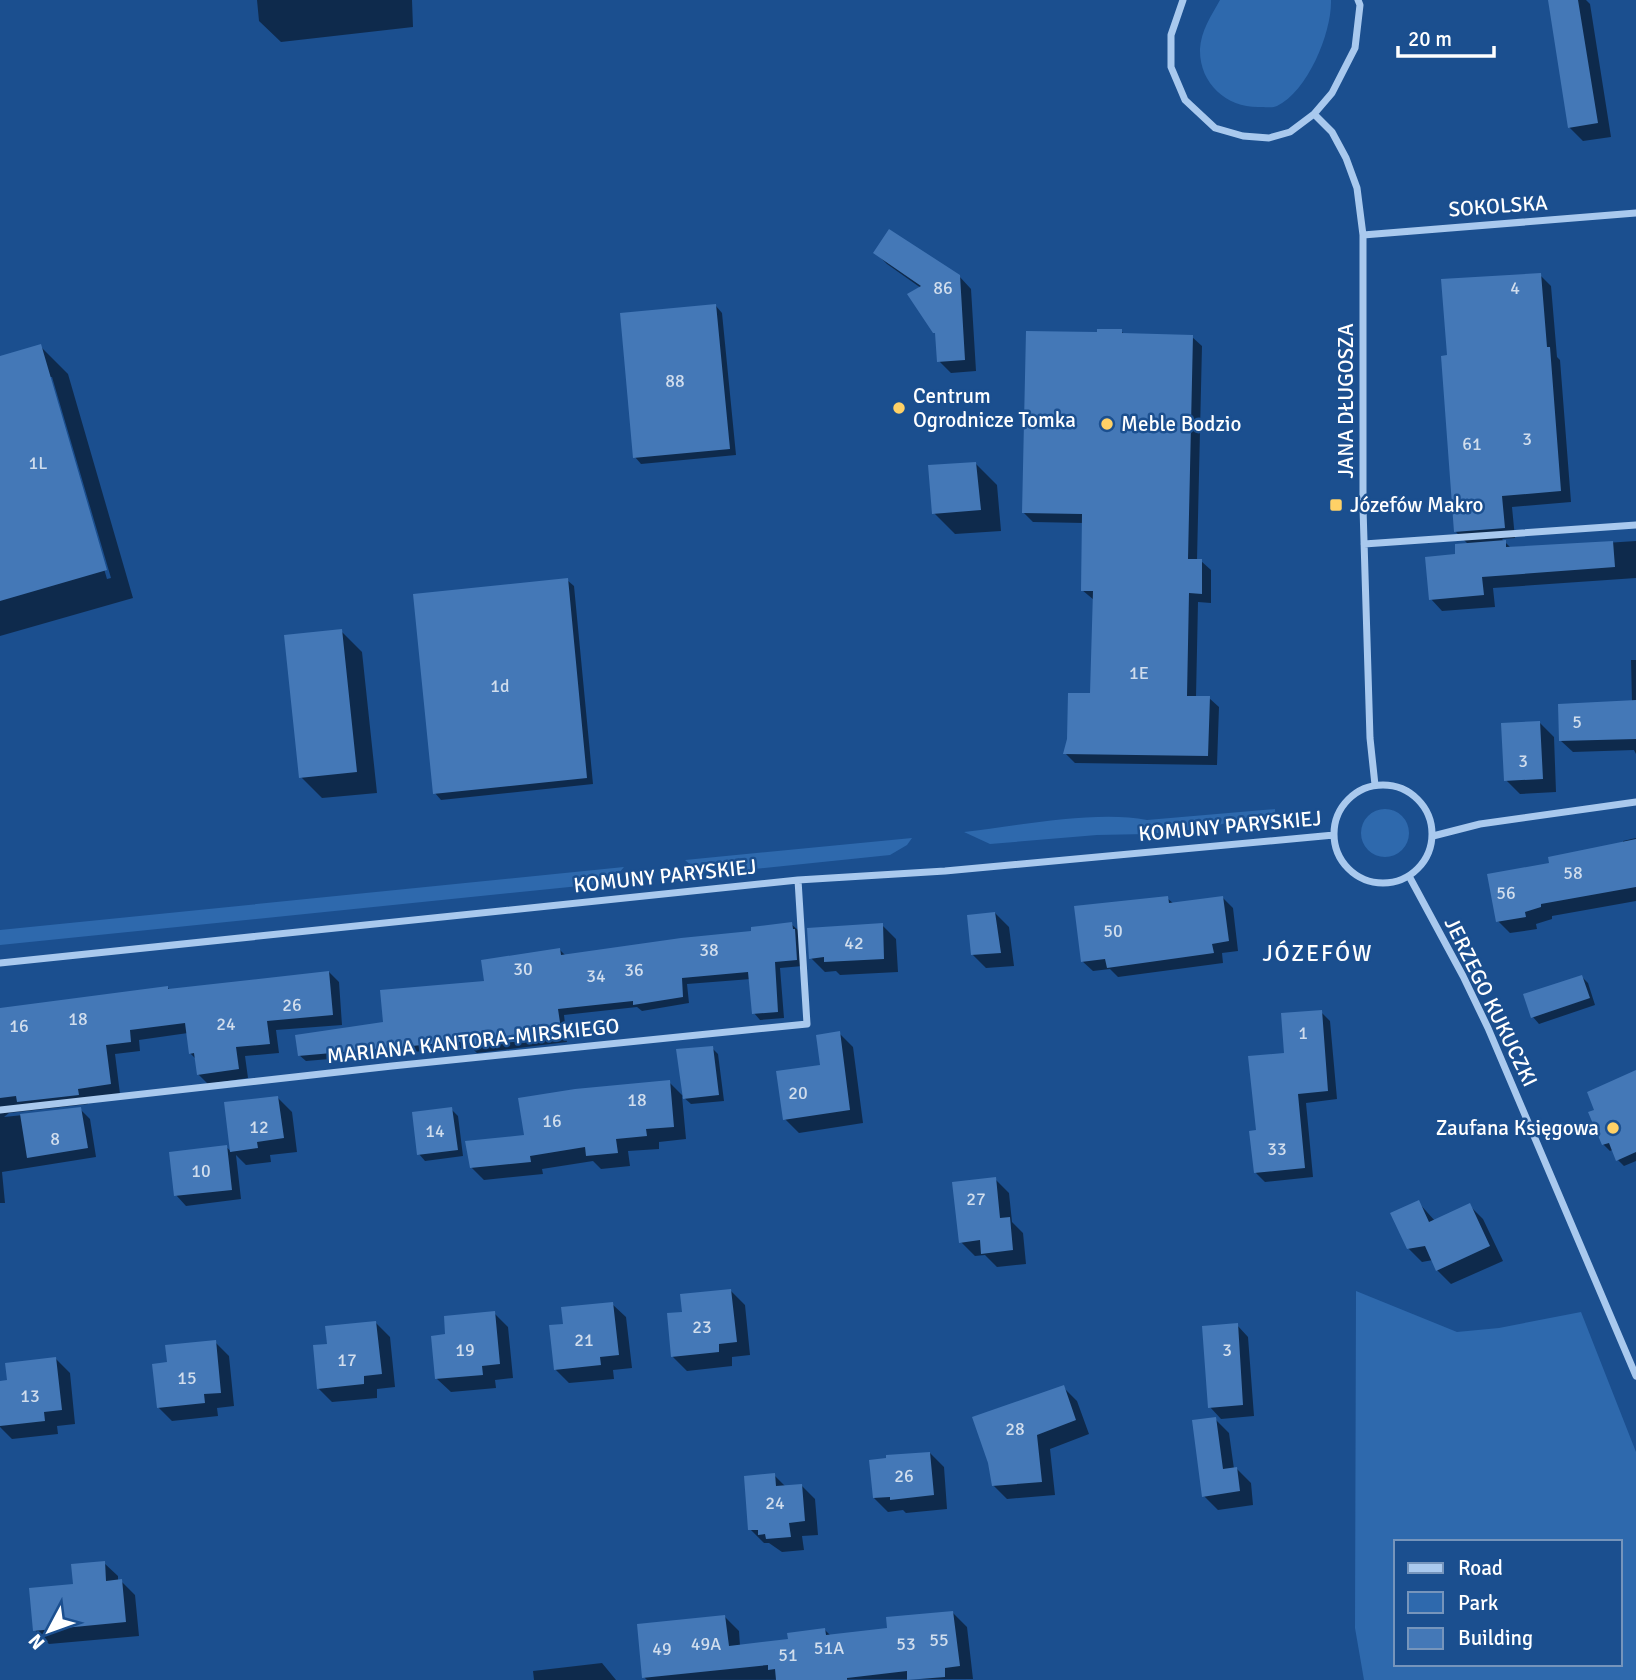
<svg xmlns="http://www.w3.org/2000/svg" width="1636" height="1680" font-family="Signika,sans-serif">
  <rect width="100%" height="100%" fill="#1b4f8f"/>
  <path fill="#2e69ad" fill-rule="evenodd" d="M 1220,0 L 1331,0 C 1332,32 1308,91 1277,106 C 1273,108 1266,107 1262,107 C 1228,109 1199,84 1200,49 C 1201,31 1211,16 1220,0 Z
    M 1275,809 L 1275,813 L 1249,817 L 1207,828 L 1147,834 L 1097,835 L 990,844 L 964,832 C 1018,826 1096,810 1147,820 Z
    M1361 833a24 24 0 1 1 48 0a24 24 0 1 1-48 0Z
    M 912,838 L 907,845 L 890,855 L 716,873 L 692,866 L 685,860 Z
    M 624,867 L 618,874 L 599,884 L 0,945 L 0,930 Z
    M 1356,1291 L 1457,1332 L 1499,1328 L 1581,1312 L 1636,1452 L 1636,1680 L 1364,1680 L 1355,1628 ZM 1396,1542 L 1620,1542 L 1620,1664 L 1396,1664 Z"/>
  <path fill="#0007" fill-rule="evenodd" d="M 257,0 L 412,0 L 413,27 L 281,42 L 259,21 Z
    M 1550,0 L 1586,0 L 1590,4 L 1611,137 L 1583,141 L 1569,127 Z
    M 875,252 L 959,276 L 971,289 L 976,371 L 951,373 L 939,361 L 937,335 L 921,288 L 887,264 Z
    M 1540,275 L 1551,286 L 1557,357 L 1560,360 L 1571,502 L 1512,507 L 1515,538 L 1502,539 L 1512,549 L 1636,541 L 1636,578 L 1493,588 L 1495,607 L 1442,611 L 1431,599 L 1457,556 L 1469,545 L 1455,531 L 1449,357 Z
    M 716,306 L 722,313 L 736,455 L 641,464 L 635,457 Z
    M 1121,331 L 1125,335 L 1192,337 L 1202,346 L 1197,560 L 1201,561 L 1211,570 L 1211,603 L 1198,602 L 1196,697 L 1209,698 L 1219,707 L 1217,765 L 1075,763 L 1065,753 L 1092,695 L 1094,600 L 1082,590 L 1084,523 L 1033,522 L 1023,512 L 1099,334 Z
    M 40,346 L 68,374 L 133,598 L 0,636 L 0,358 ZM 48,377 L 52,377 L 111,578 L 107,579 Z
    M 976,464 L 997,485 L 1001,531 L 955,534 L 934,513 Z
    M 567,580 L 574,586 L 593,784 L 441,800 L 435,793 Z
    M 341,631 L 362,652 L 377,793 L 322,798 L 301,777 Z
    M 1631,660 L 1636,660 L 1636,754 L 1634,750 L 1573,752 L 1561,741 L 1632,702 Z
    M 1540,723 L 1554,737 L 1556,792 L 1520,794 L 1506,780 Z
    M 1636,838 L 1636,901 L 1552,916 L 1552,919 L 1536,924 L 1537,929 L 1510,933 L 1498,921 L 1551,864 L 1623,844 L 1623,841 Z
    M 1167,898 L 1174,904 L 1223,898 L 1233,908 L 1238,951 L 1222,953 L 1223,963 L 1118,977 L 1110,969 L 1093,971 L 1082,961 Z
    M 995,913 L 1009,927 L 1014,966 L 986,968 L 972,954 Z
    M 791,924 L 798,930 L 803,966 L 780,968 L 784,1018 L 760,1020 L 754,1013 L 751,979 L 687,984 L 689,1003 L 642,1011 L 637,1007 L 564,1015 L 567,1042 L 477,1053 L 471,1047 L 306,1061 L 299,1055 L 385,1024 L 486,983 L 560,950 L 566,956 L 753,933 Z
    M 882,925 L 896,939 L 898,972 L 840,975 L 836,971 L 825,972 L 811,958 Z
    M 329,972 L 339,982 L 342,1025 L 276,1030 L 279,1053 L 245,1056 L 248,1078 L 208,1084 L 198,1074 L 197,1060 L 190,1053 L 188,1033 L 139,1040 L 140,1051 L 115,1054 L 120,1094 L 87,1099 L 88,1104 L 9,1113 L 4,1117 L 80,1109 L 90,1119 L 96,1157 L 2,1172 L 5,1203 L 0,1203 L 0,1010 L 167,987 L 170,990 Z
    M 1582,977 L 1588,983 L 1595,1005 L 1539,1024 L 1533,1017 Z
    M 1321,1012 L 1330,1021 L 1337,1099 L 1306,1103 L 1313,1177 L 1265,1182 L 1256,1173 L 1286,1055 Z
    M 839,1033 L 853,1047 L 863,1123 L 799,1133 L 785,1119 L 822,1067 Z
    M 712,1048 L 718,1054 L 724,1101 L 691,1104 L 682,1096 L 686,1139 L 659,1142 L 659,1149 L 628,1151 L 630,1166 L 601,1169 L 593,1161 L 542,1169 L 543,1174 L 484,1180 L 471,1167 L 526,1136 L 669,1082 L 684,1097 Z
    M 1636,1078 L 1636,1161 L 1624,1166 L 1618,1160 L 1614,1149 L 1610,1151 L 1603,1144 Z
    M 278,1098 L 292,1112 L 297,1152 L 270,1155 L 271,1162 L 246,1165 L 236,1155 L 241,1199 L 186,1206 L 176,1195 L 226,1147 L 232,1152 L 226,1104 Z
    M 451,1109 L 458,1116 L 463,1156 L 425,1161 L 419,1154 Z
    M 995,1179 L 1009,1193 L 1012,1222 L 1023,1233 L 1026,1264 L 997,1267 L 985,1255 L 975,1256 L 961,1242 Z
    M 1418,1202 L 1435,1221 L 1469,1205 L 1483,1219 L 1503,1261 L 1451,1284 L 1437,1270 L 1433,1260 L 1422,1262 L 1408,1248 Z
    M 731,1291 L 745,1305 L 750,1355 L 732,1357 L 732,1366 L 687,1371 L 673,1357 L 683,1313 Z
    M 612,1304 L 626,1317 L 632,1368 L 613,1370 L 614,1379 L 569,1383 L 555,1369 L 565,1325 Z
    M 494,1313 L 508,1327 L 513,1378 L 495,1380 L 496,1388 L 451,1392 L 437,1379 L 447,1336 Z
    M 376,1323 L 390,1337 L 395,1387 L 377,1389 L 377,1398 L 332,1402 L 318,1388 L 329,1345 Z
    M 1237,1325 L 1248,1337 L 1254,1416 L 1221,1419 L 1210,1407 Z
    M 215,1342 L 229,1356 L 234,1406 L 217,1408 L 218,1416 L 172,1421 L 158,1407 L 169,1364 Z
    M 56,1359 L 70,1373 L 75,1424 L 57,1426 L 58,1434 L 12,1439 L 0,1427 L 0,1383 L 9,1382 Z
    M 1063,1387 L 1077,1401 L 1089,1434 L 1050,1449 L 1055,1495 L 1007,1499 L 993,1485 Z
    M 1215,1419 L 1229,1433 L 1234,1469 L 1237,1469 L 1251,1483 L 1253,1505 L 1218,1510 L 1204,1496 Z
    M 930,1453 L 944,1467 L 947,1509 L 906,1513 L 903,1510 L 888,1512 L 874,1498 Z
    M 774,1475 L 786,1487 L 801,1485 L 815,1499 L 818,1535 L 802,1536 L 804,1550 L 782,1552 L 769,1543 L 764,1543 L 750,1529 Z
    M 104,1563 L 118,1576 L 118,1581 L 121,1581 L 135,1595 L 139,1636 L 49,1644 L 35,1630 L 75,1585 Z
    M 953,1613 L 967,1627 L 973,1679 L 647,1680 L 644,1677 L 725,1617 L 739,1631 L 740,1646 L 790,1640 L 825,1630 L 831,1636 L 889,1629 Z
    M 602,1663 L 616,1680 L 534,1680 L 533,1671 Z"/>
  <path fill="#4478b7" d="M 1548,0 L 1578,0 L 1598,123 L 1568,128 Z
    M 889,229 L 960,275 L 965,360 L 937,362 L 935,333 L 933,333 L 907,294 L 921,286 L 873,253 Z
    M 1541,273 L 1547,347 L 1550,347 L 1561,491 L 1502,496 L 1505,528 L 1454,532 L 1441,356 L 1447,355 L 1441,279 Z
    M 716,304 L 730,449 L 633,458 L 620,313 Z
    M 1097,329 L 1122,329 L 1122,333 L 1193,335 L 1188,559 L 1202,559 L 1202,594 L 1189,593 L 1187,696 L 1210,696 L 1208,756 L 1063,754 L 1067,739 L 1068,693 L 1090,693 L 1093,591 L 1081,591 L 1082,514 L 1022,513 L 1026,331 L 1097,332 Z
    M 41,344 L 107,570 L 0,601 L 0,356 Z
    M 976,462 L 981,510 L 932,514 L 928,465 Z
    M 1506,540 L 1506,547 L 1613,541 L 1615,567 L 1482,577 L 1484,595 L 1429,600 L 1425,557 L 1455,554 L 1455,544 Z
    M 568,578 L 587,778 L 433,794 L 413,594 Z
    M 342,629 L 357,772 L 299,778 L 284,635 Z
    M 1636,700 L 1636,739 L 1559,741 L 1558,704 Z
    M 1540,721 L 1543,779 L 1504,781 L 1501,723 Z
    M 1636,839 L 1636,887 L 1541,904 L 1541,907 L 1525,912 L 1526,917 L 1496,922 L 1487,874 L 1549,863 L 1548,857 Z
    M 1168,896 L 1169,903 L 1223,896 L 1229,941 L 1212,944 L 1214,953 L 1107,968 L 1105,959 L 1081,962 L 1074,906 Z
    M 995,912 L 1001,953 L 971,955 L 967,915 Z
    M 792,922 L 793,929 L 795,929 L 797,960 L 775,962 L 778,1012 L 752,1014 L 748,972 L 682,978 L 683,997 L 633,1005 L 633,1001 L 558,1009 L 562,1036 L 469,1047 L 468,1041 L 298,1056 L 295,1035 L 383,1022 L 380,990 L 484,981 L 481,960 L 560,948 L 561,955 L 681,938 L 751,931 L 751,927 Z
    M 883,923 L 884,959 L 824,962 L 824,957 L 809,959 L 807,928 Z
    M 329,971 L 333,1015 L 267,1021 L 270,1044 L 236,1047 L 239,1069 L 197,1075 L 194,1053 L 189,1054 L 185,1023 L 130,1030 L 131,1042 L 106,1045 L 111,1084 L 78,1089 L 79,1095 L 17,1102 L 16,1096 L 0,1098 L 0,1008 L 168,986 L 168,989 Z
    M 1582,975 L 1590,998 L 1531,1018 L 1523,994 Z
    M 1322,1010 L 1328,1091 L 1298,1094 L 1305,1168 L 1254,1173 L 1249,1131 L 1256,1130 L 1248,1056 L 1284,1053 L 1281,1013 Z
    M 840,1031 L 850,1110 L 783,1120 L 776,1071 L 820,1065 L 816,1035 Z
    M 713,1046 L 719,1095 L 683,1099 L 676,1049 Z
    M 1636,1070 L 1636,1152 L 1616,1161 L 1609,1143 L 1602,1145 L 1588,1112 L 1594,1110 L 1587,1092 Z
    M 670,1080 L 674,1127 L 646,1129 L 647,1136 L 616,1139 L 618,1153 L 586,1156 L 585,1147 L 530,1156 L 531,1162 L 470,1168 L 465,1141 L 524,1135 L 518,1098 L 575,1089 Z
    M 278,1096 L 284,1138 L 257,1142 L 258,1148 L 230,1152 L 224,1102 Z
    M 81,1107 L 88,1148 L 27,1158 L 20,1114 Z
    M 452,1107 L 458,1150 L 417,1155 L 412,1112 Z
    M 227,1145 L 232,1190 L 174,1196 L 169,1152 Z
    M 996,1177 L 1000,1218 L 1010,1217 L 1013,1250 L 981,1254 L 980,1240 L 959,1243 L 952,1182 Z
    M 1419,1200 L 1429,1222 L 1470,1203 L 1490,1246 L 1436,1271 L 1425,1246 L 1407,1249 L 1390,1213 Z
    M 731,1289 L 737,1342 L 719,1344 L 719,1352 L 671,1357 L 667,1313 L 682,1312 L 680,1294 Z
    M 613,1302 L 619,1355 L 600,1357 L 601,1365 L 554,1370 L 549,1325 L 563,1324 L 561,1307 Z
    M 495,1311 L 500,1364 L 482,1366 L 483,1375 L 435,1379 L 431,1336 L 445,1334 L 444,1316 Z
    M 376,1321 L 382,1374 L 364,1376 L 364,1384 L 317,1389 L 313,1345 L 327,1344 L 325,1326 Z
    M 1238,1323 L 1243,1405 L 1208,1408 L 1202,1326 Z
    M 216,1340 L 221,1393 L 204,1394 L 205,1403 L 157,1408 L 152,1364 L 167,1362 L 165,1345 Z
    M 56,1357 L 62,1410 L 44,1412 L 45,1421 L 0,1426 L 0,1381 L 7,1380 L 5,1363 Z
    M 1064,1385 L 1076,1420 L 1037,1435 L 1042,1482 L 992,1486 L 988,1463 L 972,1417 Z
    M 1216,1417 L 1223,1469 L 1237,1467 L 1240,1491 L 1202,1497 L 1192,1420 Z
    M 930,1452 L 934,1495 L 890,1500 L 890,1497 L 873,1498 L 869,1460 L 886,1458 L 886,1455 Z
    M 775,1473 L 776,1486 L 802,1484 L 805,1521 L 789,1523 L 791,1537 L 766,1539 L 765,1534 L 758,1535 L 758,1530 L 748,1530 L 744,1476 Z
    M 105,1561 L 106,1581 L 122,1579 L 126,1622 L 33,1631 L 29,1588 L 73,1584 L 71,1564 Z
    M 953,1611 L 960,1666 L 945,1668 L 945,1677 L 907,1680 L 907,1671 L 847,1678 L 847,1680 L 776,1680 L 775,1669 L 768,1670 L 768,1665 L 642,1678 L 637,1624 L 725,1615 L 729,1646 L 788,1639 L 787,1633 L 825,1628 L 826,1635 L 887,1628 L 886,1617 Z"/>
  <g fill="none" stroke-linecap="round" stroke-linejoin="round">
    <path stroke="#a9c9ee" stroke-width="7" d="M 1183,0 L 1171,35 L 1171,67 L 1185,100 L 1215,128 L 1243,136 L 1269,138 L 1290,132 L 1314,114 L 1332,93 L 1355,48 L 1360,5 L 1358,0
      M 1314,114 L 1332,132 L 1346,158 L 1357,188 L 1363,235 L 1363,508 L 1370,738 L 1375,785
      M 1363,235 L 1636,213
      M 1364,544 L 1636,525
      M1334 834a49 49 0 1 1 98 0a49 49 0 1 1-98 0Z
      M 1433,836 L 1480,824 L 1636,802
      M 1409,876 L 1463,976 L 1488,1028 L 1636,1376
      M 0,963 L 798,880 L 945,871 L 1334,835
      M 0,1110 L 392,1066 L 807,1024 L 798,880"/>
  </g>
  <g fill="#ffd166" stroke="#1b4f8f" stroke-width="2.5">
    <circle cx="899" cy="408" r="7"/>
    <circle cx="1107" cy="424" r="7"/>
    <rect x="1329" y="498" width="14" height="14" rx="3.5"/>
    <circle cx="1613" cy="1128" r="7"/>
  </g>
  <g text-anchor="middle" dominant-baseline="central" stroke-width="5" stroke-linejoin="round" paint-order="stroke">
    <g font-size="18" fill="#d0dded">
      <text x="943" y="288">86</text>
      <text x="1515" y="288">4</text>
      <text x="675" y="381">88</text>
      <text x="1527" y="439">3</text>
      <text x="1472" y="444">61</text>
      <text x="38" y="463">1L</text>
      <text x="1139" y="673">1E</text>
      <text x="500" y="686">1d</text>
      <text x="1577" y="722">5</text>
      <text x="1523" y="761">3</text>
      <text x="1573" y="873">58</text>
      <text x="1506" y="893">56</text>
      <text x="1113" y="931">50</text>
      <text x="854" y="943">42</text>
      <text x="709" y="950">38</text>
      <text x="523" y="969">30</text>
      <text x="634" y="970">36</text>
      <text x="596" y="976">34</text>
      <text x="292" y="1005">26</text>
      <text x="78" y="1019">18</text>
      <text x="226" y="1024">24</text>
      <text x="19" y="1026">16</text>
      <text x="1303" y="1033">1</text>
      <text x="798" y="1093">20</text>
      <text x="637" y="1100">18</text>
      <text x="552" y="1121">16</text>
      <text x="259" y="1127">12</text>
      <text x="435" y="1131">14</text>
      <text x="55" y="1139">8</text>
      <text x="1277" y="1149">33</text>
      <text x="201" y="1171">10</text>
      <text x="976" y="1199">27</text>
      <text x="702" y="1327">23</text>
      <text x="584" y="1340">21</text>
      <text x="465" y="1350">19</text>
      <text x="1227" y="1350">3</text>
      <text x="347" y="1360">17</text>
      <text x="187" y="1378">15</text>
      <text x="30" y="1396">13</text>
      <text x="1015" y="1429">28</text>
      <text x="904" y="1476">26</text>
      <text x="775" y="1503">24</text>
      <text x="939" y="1640">55</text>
      <text x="706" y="1644">49A</text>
      <text x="906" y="1644">53</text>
      <text x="829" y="1648">51A</text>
      <text x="662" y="1649">49</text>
      <text x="788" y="1655">51</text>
    </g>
    <g font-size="21" fill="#fff" stroke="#1b4f8f">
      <text transform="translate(1498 206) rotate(-4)">SOKOLSKA</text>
      <text transform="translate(1346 401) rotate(-90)">JANA DŁUGOSZA</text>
      <text transform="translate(1230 826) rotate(-5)">KOMUNY PARYSKIEJ</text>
      <text transform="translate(665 876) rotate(-6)">KOMUNY PARYSKIEJ</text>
      <text transform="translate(1491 1002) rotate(64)">JERZEGO KUKUCZKI</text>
      <text transform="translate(473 1041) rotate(-6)">MARIANA KANTORA-MIRSKIEGO</text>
    </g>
    <g font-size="21" fill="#fff" stroke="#1b4f8f" text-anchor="start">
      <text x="913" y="396">Centrum<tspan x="913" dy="24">Ogrodnicze Tomka</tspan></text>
      <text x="1121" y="424">Meble Bodzio</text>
      <text x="1350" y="505">Józefów Makro</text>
      <text x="1599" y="1128" text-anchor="end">Zaufana Księgowa</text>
    </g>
    <g font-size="23" letter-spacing="2" fill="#fff" stroke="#1b4f8f">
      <text x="1318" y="953">JÓZEFÓW</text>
    </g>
  </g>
  <rect x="1394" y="1540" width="228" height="126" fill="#1b4f8f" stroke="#7695bc" stroke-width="2"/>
  <rect x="1408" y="1563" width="35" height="10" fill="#a9c9ee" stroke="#7695bc" stroke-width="2"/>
  <text x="1458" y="1575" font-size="21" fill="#ffffff">Road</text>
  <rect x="1408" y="1592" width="35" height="21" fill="#2e69ad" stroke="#7695bc" stroke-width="2"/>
  <text x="1458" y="1610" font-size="21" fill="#ffffff">Park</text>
  <rect x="1408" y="1628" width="35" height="21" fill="#4478b7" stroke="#7695bc" stroke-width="2"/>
  <text x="1458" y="1645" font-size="21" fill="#ffffff">Building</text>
  <g transform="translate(49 1631) rotate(229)" stroke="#1b4f8f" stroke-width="5" paint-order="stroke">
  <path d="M0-5L12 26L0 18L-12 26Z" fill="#ffffff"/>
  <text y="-10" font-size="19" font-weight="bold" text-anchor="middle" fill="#ffffff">N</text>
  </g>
  <path d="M1398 46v10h96v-10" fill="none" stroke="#ffffff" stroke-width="3.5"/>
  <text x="1408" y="46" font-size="21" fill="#ffffff" stroke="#1b4f8f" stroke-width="5" paint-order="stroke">20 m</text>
</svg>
